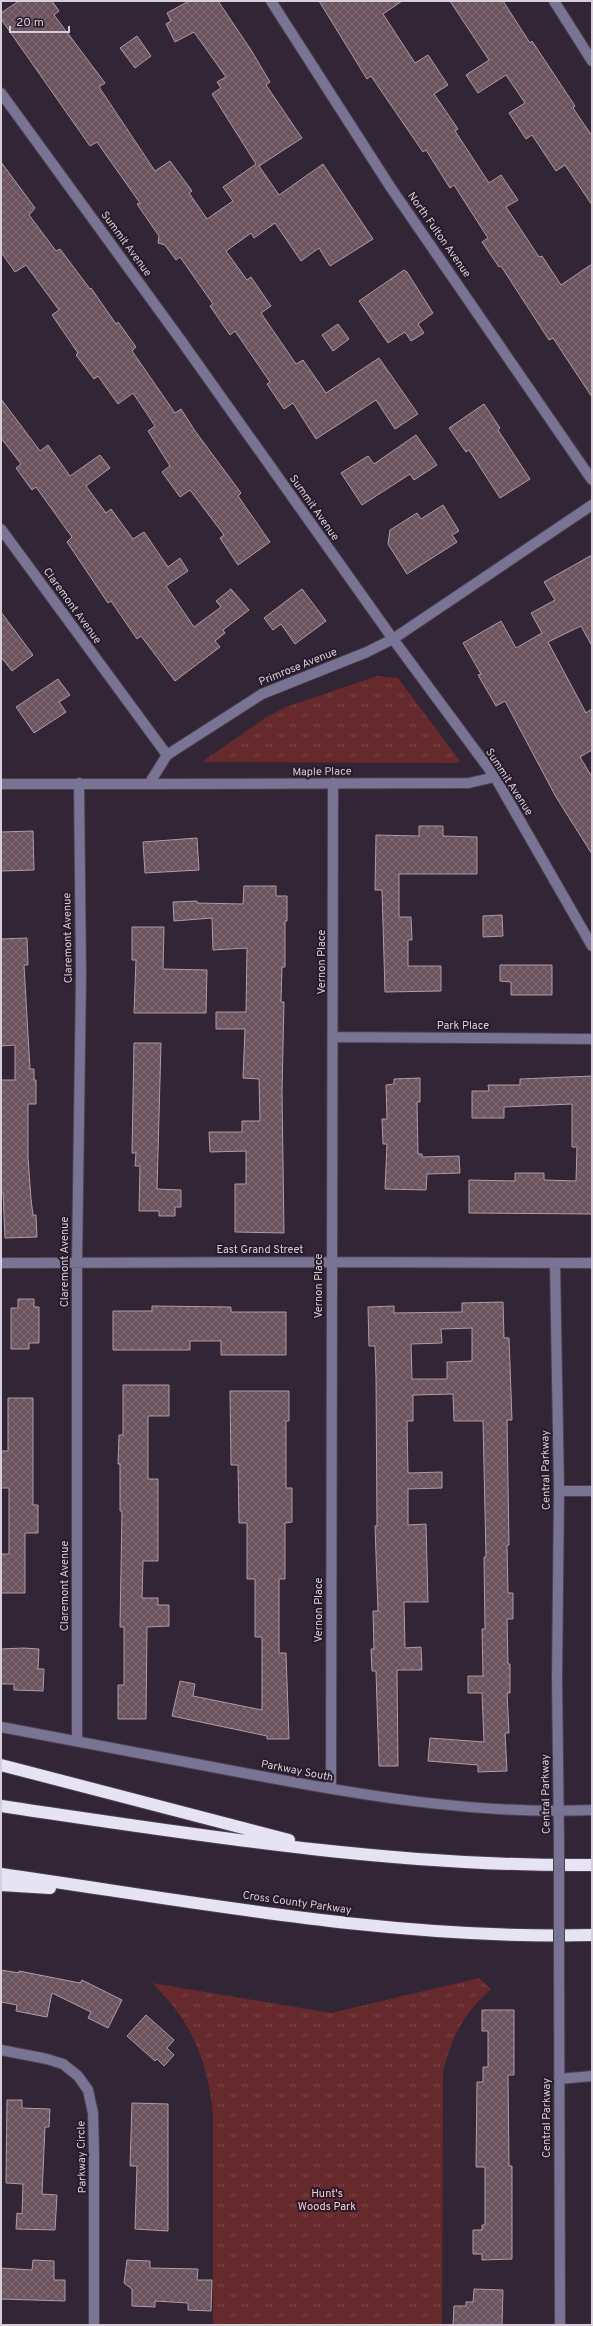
<svg xmlns="http://www.w3.org/2000/svg" width="593" height="2326" font-family="Overpass,sans-serif">
  <defs>
    <pattern id="park-tufts" width="24" height="20" patternUnits="userSpaceOnUse"><rect width="24" height="20" fill="#66292c"/><path d="M3 7l-1-3M5 7V3M7 7l1-3M15 17l-1-3M17 17v-4M19 17l1-3" fill="none" stroke="#7b474a"/></pattern>
    <pattern id="building-cross-hatch" width="8" height="8" patternUnits="userSpaceOnUse"><rect width="8" height="8" fill="#6b545e"/><path d="M0 0l8 8M0 8l8-8" fill="none" stroke="#7f6b74"/></pattern>
  </defs>
  <rect width="100%" height="100%" fill="#322535"/>
  <path fill="url(#park-tufts)" d="M 377,676 L 398,678 L 460,761 L 455,763 L 202,762 L 265,718 L 286,707 Z
    M 479,1978 L 491,1989 C 464,2014 452,2035 443,2072 L 442,2325 L 213,2325 L 213,2114 C 207,2059 192,2022 152,1983 L 331,2013 Z"/>
  <path fill="url(#building-cross-hatch)" stroke="#b39aa4" fill-rule="evenodd" d="M 19,1 L 52,1 L 59,11 L 54,15 L 105,83 L 99,87 L 155,171 L 170,161 L 192,191 L 189,193 L 207,219 L 233,201 L 223,187 L 256,164 L 212,94 L 221,88 L 217,82 L 226,77 L 194,32 L 175,42 L 166,24 L 171,21 L 167,13 L 189,1 L 218,1 L 251,50 L 270,82 L 266,85 L 302,138 L 259,166 L 279,195 L 323,164 L 373,239 L 330,266 L 319,248 L 301,261 L 275,223 L 254,238 L 251,233 L 226,251 L 247,280 L 251,277 L 271,306 L 261,313 L 296,364 L 303,360 L 326,393 L 379,358 L 418,414 L 395,429 L 376,400 L 316,439 L 293,403 L 284,409 L 267,384 L 270,382 L 235,331 L 230,335 L 210,306 L 213,304 L 180,257 L 176,260 L 165,245 L 158,243 L 159,236 L 137,204 L 140,203 L 97,142 L 90,146 L 1,19 L 1,13 Z
    M 319,1 L 402,1 L 383,14 L 415,63 L 428,55 L 448,85 L 434,94 L 458,129 L 455,131 L 489,183 L 501,175 L 518,200 L 506,207 L 539,257 L 542,256 L 561,285 L 592,264 L 592,397 L 553,338 L 549,340 L 501,266 L 499,267 L 482,242 L 488,238 L 454,185 L 450,188 L 426,150 L 423,152 L 371,76 L 367,79 Z
    M 450,1 L 503,1 L 530,43 L 532,41 L 575,106 L 573,108 L 592,136 L 592,205 L 565,165 L 556,171 L 532,135 L 526,139 L 509,113 L 525,103 L 506,75 L 478,93 L 466,75 L 489,60 Z
    M 137,36 L 151,56 L 135,68 L 120,48 Z
    M 1,162 L 35,208 L 29,215 L 56,251 L 60,249 L 90,289 L 91,288 L 116,324 L 118,322 L 136,347 L 132,351 L 175,413 L 181,409 L 195,431 L 241,493 L 238,496 L 270,542 L 238,565 L 220,538 L 224,535 L 190,490 L 180,497 L 162,472 L 170,466 L 148,431 L 155,426 L 133,393 L 118,404 L 98,376 L 94,379 L 76,355 L 78,353 L 52,315 L 59,310 L 26,265 L 15,272 L 1,252 Z
    M 404,270 L 407,272 L 433,313 L 418,324 L 424,333 L 411,341 L 405,332 L 388,343 L 359,301 Z
    M 338,324 L 349,339 L 333,351 L 322,335 Z
    M 1,399 L 40,451 L 48,445 L 70,476 L 100,455 L 110,468 L 86,486 L 106,513 L 111,509 L 133,539 L 144,532 L 168,567 L 180,558 L 188,571 L 166,586 L 194,627 L 221,607 L 216,601 L 231,589 L 249,610 L 223,630 L 225,633 L 215,641 L 220,647 L 175,681 L 141,636 L 137,639 L 111,601 L 108,603 L 67,542 L 72,537 L 36,487 L 32,490 L 16,468 L 21,464 L 1,438 Z
    M 484,404 L 500,428 L 498,430 L 530,479 L 500,498 L 469,450 L 466,452 L 449,428 Z
    M 416,435 L 437,465 L 414,480 L 410,474 L 362,505 L 341,473 L 368,456 L 374,464 Z
    M 443,505 L 459,531 L 452,535 L 457,542 L 407,574 L 388,544 L 390,530 L 417,513 L 421,519 Z
    M 592,555 L 592,646 L 581,626 L 548,642 L 586,713 L 592,709 L 592,750 L 580,757 L 592,777 L 592,854 L 556,797 L 505,701 L 496,706 L 478,675 L 481,674 L 463,643 L 501,621 L 516,648 L 542,633 L 531,613 L 555,600 L 544,582 Z
    M 302,589 L 326,621 L 295,644 L 281,624 L 273,630 L 264,618 Z
    M 1,612 L 33,655 L 12,671 L 1,657 Z
    M 58,679 L 70,695 L 59,702 L 66,712 L 34,733 L 16,707 Z
    M 419,826 L 443,826 L 443,836 L 477,837 L 477,874 L 399,874 L 399,917 L 411,917 L 412,940 L 408,940 L 408,966 L 441,966 L 441,991 L 385,992 L 382,890 L 375,890 L 376,835 L 419,836 Z
    M 33,831 L 34,870 L 1,871 L 1,832 Z
    M 197,838 L 199,870 L 145,873 L 143,842 Z
    M 244,886 L 276,886 L 276,896 L 287,896 L 287,921 L 285,921 L 285,967 L 282,967 L 281,1002 L 284,1002 L 282,1092 L 284,1233 L 235,1232 L 235,1184 L 246,1184 L 246,1151 L 210,1152 L 209,1132 L 242,1132 L 242,1121 L 260,1121 L 259,1079 L 243,1078 L 245,1029 L 216,1029 L 216,1012 L 246,1012 L 247,948 L 213,950 L 212,918 L 174,921 L 173,902 L 197,901 L 197,903 L 243,904 Z
    M 502,915 L 503,936 L 483,937 L 483,916 Z
    M 132,927 L 164,927 L 163,969 L 207,970 L 206,1013 L 134,1013 L 136,960 L 132,960 Z
    M 27,938 L 28,965 L 24,965 L 30,1069 L 34,1069 L 34,1080 L 36,1080 L 36,1104 L 28,1104 L 28,1157 L 31,1199 L 33,1215 L 36,1215 L 37,1237 L 5,1238 L 3,1192 L 1,1192 L 1,1080 L 15,1080 L 15,1045 L 1,1046 L 1,939 Z
    M 500,965 L 552,965 L 552,995 L 511,995 L 511,982 L 500,981 Z
    M 134,1043 L 161,1043 L 157,1189 L 181,1190 L 181,1207 L 175,1207 L 175,1216 L 159,1216 L 159,1211 L 139,1211 L 140,1166 L 135,1166 L 136,1153 L 132,1153 Z
    M 592,1076 L 592,1214 L 469,1213 L 469,1180 L 515,1181 L 515,1173 L 544,1173 L 544,1180 L 576,1181 L 577,1147 L 572,1147 L 572,1104 L 504,1107 L 504,1118 L 472,1118 L 472,1091 L 489,1091 L 488,1085 L 520,1085 L 520,1079 Z
    M 420,1078 L 420,1102 L 417,1102 L 418,1154 L 422,1154 L 422,1157 L 459,1156 L 460,1173 L 427,1174 L 426,1190 L 385,1189 L 387,1144 L 383,1144 L 382,1119 L 387,1119 L 386,1085 L 394,1084 L 394,1079 Z
    M 18,1299 L 34,1299 L 34,1307 L 39,1307 L 39,1343 L 29,1343 L 29,1349 L 11,1349 L 11,1308 L 18,1308 Z
    M 503,1302 L 504,1338 L 509,1338 L 512,1420 L 507,1420 L 509,1545 L 507,1545 L 508,1593 L 513,1593 L 513,1619 L 507,1619 L 508,1664 L 510,1664 L 510,1693 L 507,1693 L 509,1733 L 505,1733 L 507,1771 L 478,1772 L 478,1765 L 428,1761 L 430,1738 L 484,1742 L 482,1693 L 468,1693 L 468,1676 L 483,1676 L 482,1629 L 485,1629 L 484,1557 L 486,1557 L 483,1421 L 454,1421 L 453,1394 L 413,1395 L 413,1421 L 407,1421 L 408,1473 L 442,1472 L 442,1488 L 408,1489 L 408,1525 L 426,1524 L 428,1602 L 404,1602 L 405,1648 L 421,1647 L 422,1670 L 397,1670 L 398,1766 L 379,1766 L 376,1671 L 372,1671 L 371,1649 L 374,1649 L 373,1611 L 378,1611 L 375,1526 L 377,1526 L 376,1378 L 375,1346 L 369,1346 L 368,1307 L 394,1306 L 394,1313 L 462,1312 L 462,1303 ZM 472,1328 L 472,1361 L 447,1362 L 447,1379 L 412,1379 L 411,1344 L 442,1343 L 441,1329 Z
    M 152,1306 L 231,1307 L 231,1312 L 286,1312 L 286,1355 L 221,1355 L 221,1341 L 190,1341 L 190,1350 L 113,1350 L 113,1311 L 152,1311 Z
    M 123,1385 L 169,1385 L 169,1416 L 148,1416 L 148,1479 L 158,1479 L 158,1561 L 143,1561 L 142,1598 L 158,1598 L 158,1605 L 169,1605 L 169,1626 L 147,1627 L 146,1719 L 118,1719 L 118,1685 L 124,1685 L 124,1627 L 120,1627 L 122,1511 L 120,1511 L 120,1464 L 118,1464 L 119,1435 L 123,1435 Z
    M 230,1391 L 289,1391 L 289,1421 L 286,1421 L 286,1488 L 292,1488 L 292,1522 L 285,1523 L 285,1579 L 279,1579 L 279,1653 L 286,1653 L 289,1739 L 267,1739 L 267,1736 L 172,1716 L 180,1681 L 195,1684 L 193,1696 L 262,1710 L 262,1637 L 255,1637 L 255,1579 L 247,1579 L 247,1523 L 239,1523 L 238,1465 L 231,1465 Z
    M 8,1398 L 33,1398 L 33,1505 L 38,1505 L 38,1533 L 25,1533 L 25,1593 L 1,1593 L 1,1554 L 9,1554 L 9,1488 L 1,1488 L 1,1451 L 8,1451 Z
    M 23,1648 L 39,1649 L 38,1669 L 44,1669 L 43,1691 L 14,1690 L 14,1684 L 1,1684 L 1,1649 Z
    M 1,1970 L 19,1973 L 19,1971 L 80,1983 L 82,1980 L 122,2000 L 108,2028 L 88,2018 L 91,2012 L 52,1993 L 47,2017 L 16,2011 L 17,2005 L 1,2002 Z
    M 482,2010 L 514,2010 L 514,2075 L 508,2075 L 509,2166 L 512,2166 L 512,2259 L 482,2260 L 482,2254 L 473,2254 L 473,2230 L 482,2230 L 482,2225 L 485,2225 L 485,2167 L 476,2167 L 477,2082 L 483,2082 L 483,2067 L 488,2067 L 488,2031 L 482,2031 Z
    M 146,2015 L 174,2040 L 167,2048 L 174,2055 L 164,2066 L 157,2059 L 155,2061 L 127,2036 Z
    M 7,2100 L 22,2100 L 22,2108 L 50,2109 L 49,2127 L 45,2127 L 42,2194 L 57,2195 L 55,2230 L 16,2229 L 17,2213 L 22,2214 L 23,2184 L 6,2183 Z
    M 132,2103 L 168,2104 L 168,2231 L 135,2229 L 137,2166 L 130,2166 Z
    M 33,2260 L 54,2261 L 54,2280 L 65,2280 L 65,2301 L 1,2299 L 1,2268 L 32,2270 Z
    M 127,2260 L 150,2261 L 150,2268 L 198,2269 L 197,2280 L 212,2280 L 211,2311 L 188,2310 L 188,2303 L 155,2301 L 155,2307 L 132,2306 L 132,2289 L 124,2283 Z
    M 474,2289 L 503,2290 L 502,2325 L 453,2325 L 454,2306 L 466,2306 L 466,2302 L 473,2302 Z"/>
  <g fill="none" stroke-linecap="round" stroke-linejoin="round">
    <g stroke="#4c404f" stroke-width="12">
      <path id="minor" d="M 271,1 L 391,188 L 592,480
        M 554,1 L 592,61
        M 1,93 L 180,339 L 393,639 L 495,777 L 592,946
        M 1,529 L 167,755
        M 1,784 L 149,784 L 167,755 L 262,694 L 367,652 L 393,639 L 592,505
        M 149,784 L 469,783 L 495,777
        M 334,1037 L 592,1039
        M 1,1263 L 331,1262 L 592,1263
        M 555,1263 L 559,1491 L 557,1679 L 559,1841
        M 559,1491 L 592,1491
        M 1,1727 C 82,1742 163,1757 244,1773 C 359,1795 475,1815 592,1810
        M 77,1741 L 77,1263 L 81,975 L 79,783
        M 331,1789 L 333,783
        M 559,1960 L 560,2325
        M 1,2050 L 47,2059 L 63,2064 L 78,2076 L 88,2090 L 93,2113 L 94,2154 L 94,2325
        M 559,2079 L 592,2076"/>
    </g>
    <g stroke="#4c404f" stroke-width="14">
      <path id="highway" d="M 1,1765 L 289,1840
        M 1,1806 C 197,1835 394,1867 592,1865
        M 1,1874 C 197,1902 393,1940 592,1935
        M 1,1885 L 50,1888"/>
    </g>
    <use href="#minor" stroke="#797394" stroke-width="10"/>
    <use href="#highway" stroke="#e5e3f4" stroke-width="12"/>
    <g stroke="#4c404f" stroke-width="12" stroke-linecap="butt">
      <path id="minor-bridge" d="M 559,1960 L 559,1841"/>
    </g>
    <use href="#minor-bridge" stroke="#797394" stroke-width="10"/>
  </g>
  <g text-anchor="middle" dominant-baseline="central" stroke-width="4" stroke-linejoin="round" paint-order="stroke">
    <g font-size="11" fill="#d6ced8" stroke="#281b2a">
      <text transform="translate(439 235) rotate(55)">North Fulton Avenue</text>
      <text transform="translate(126 244) rotate(54)">Summit Avenue</text>
      <text transform="translate(314 508) rotate(55)">Summit Avenue</text>
      <text transform="translate(72 606) rotate(54)">Claremont Avenue</text>
      <text transform="translate(298 667) rotate(-22)">Primrose Avenue</text>
      <text transform="translate(322 772) rotate(-1)">Maple Place</text>
      <text transform="translate(509 782) rotate(57)">Summit Avenue</text>
      <text transform="translate(68 938) rotate(-91)">Claremont Avenue</text>
      <text transform="translate(322 962) rotate(-90)">Vernon Place</text>
      <text x="463" y="1026">Park Place</text>
      <text x="260" y="1250">East Grand Street</text>
      <text transform="translate(65 1262) rotate(-90)">Claremont Avenue</text>
      <text transform="translate(319 1286) rotate(-90)">Vernon Place</text>
      <text transform="translate(546 1470) rotate(-91)">Central Parkway</text>
      <text transform="translate(65 1586) rotate(-90)">Claremont Avenue</text>
      <text transform="translate(319 1610) rotate(-90)">Vernon Place</text>
      <text transform="translate(297 1771) rotate(11)">Parkway South</text>
      <text transform="translate(546 1794) rotate(-91)">Central Parkway</text>
      <text transform="translate(297 1903) rotate(8)">Cross County Parkway</text>
      <text transform="translate(547 2118) rotate(-90)">Central Parkway</text>
      <text transform="translate(82 2157) rotate(-91)">Parkway Circle</text>
    </g>
    <g font-size="11" fill="#fbc9c8" stroke="#281b2a">
      <text x="327" y="2194">Hunt's<tspan x="327" dy="13">Woods Park</tspan></text>
    </g>
  </g>
  <rect width="593" height="2326" fill="none" stroke="#d6ced8" stroke-width="4"/>
  <path d="M10 26v6h59v-6" fill="none" stroke="#d6ced8" stroke-width="2"/>
  <text x="16" y="26" font-size="12" fill="#d6ced8" stroke="#281b2a" stroke-width="3" paint-order="stroke">20 m</text>
</svg>
